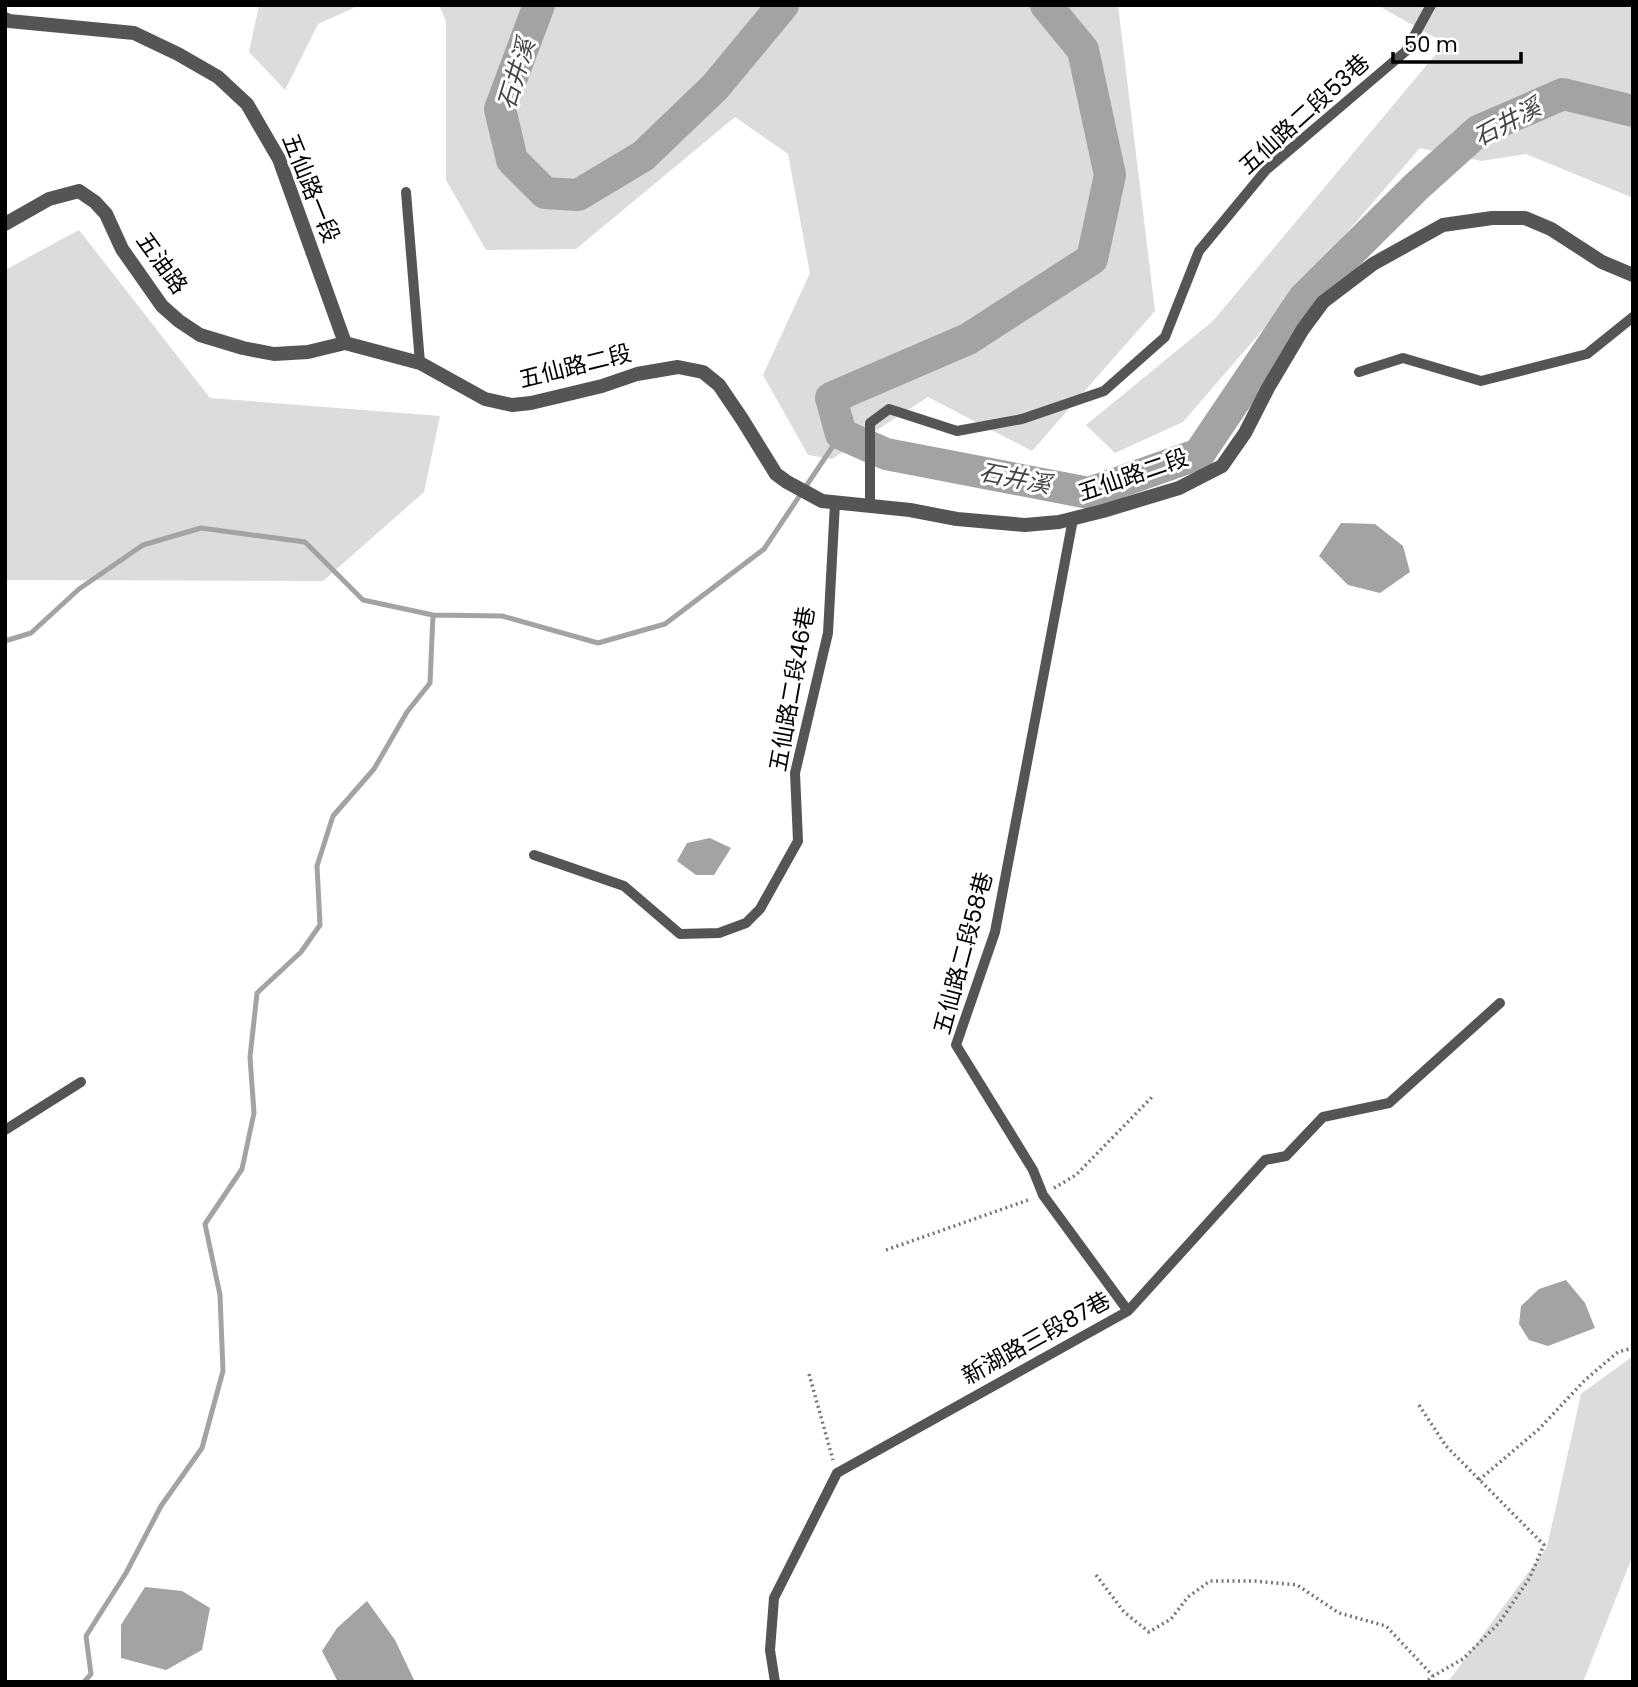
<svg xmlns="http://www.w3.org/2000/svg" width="1638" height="1687" font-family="Poppins,'Noto Sans TC',sans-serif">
  <rect width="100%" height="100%" fill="#fff"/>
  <path fill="#dcdcdc" d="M 259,5 L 360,5 L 318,24 L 285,90 L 249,52 Z
    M 439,5 L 1118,5 L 1155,311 L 1032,451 L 928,397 L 832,459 L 808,455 L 763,375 L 810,273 L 788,154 L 735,117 L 576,249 L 486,250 L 446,180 L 446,21 Z
    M 1377,5 L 1633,5 L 1633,198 L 1526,154 L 1481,161 L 1420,148 L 1183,422 L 1115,453 L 1086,425 L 1213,321 L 1445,43 Z
    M 79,230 L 210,398 L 440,416 L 424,492 L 323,581 L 5,580 L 5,270 Z
    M 1633,1356 L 1633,1555 L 1583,1682 L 1448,1682 L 1547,1547 L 1581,1394 Z"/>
  <path fill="#a3a3a3" d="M 1341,523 L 1375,524 L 1403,546 L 1410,572 L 1380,593 L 1348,585 L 1319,556 Z
    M 710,838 L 731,848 L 714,875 L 696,875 L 677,861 L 687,843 Z
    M 1566,1280 L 1585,1303 L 1595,1328 L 1548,1346 L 1529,1340 L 1519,1324 L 1521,1306 L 1539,1289 Z
    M 145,1587 L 182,1591 L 210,1608 L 202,1650 L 166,1670 L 121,1658 L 121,1625 Z
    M 367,1601 L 395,1640 L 415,1682 L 338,1682 L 322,1651 L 337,1628 Z"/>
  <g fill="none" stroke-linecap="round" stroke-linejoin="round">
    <path stroke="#a3a3a3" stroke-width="5" d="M 5,641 L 31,633 L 79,589 L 143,545 L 201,528 L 305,542 L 363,600 L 433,615 L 502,616 L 598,643 L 665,624 L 764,549 L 841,434
      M 84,1682 L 91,1674 L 86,1636 L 126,1573 L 161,1506 L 202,1448 L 223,1371 L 220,1295 L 205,1224 L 242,1169 L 254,1113 L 250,1057 L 257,993 L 301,952 L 320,925 L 317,866 L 333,816 L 374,769 L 407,712 L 430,683 L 433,615"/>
    <path stroke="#a3a3a3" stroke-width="32" d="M 539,5 L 500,109 L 512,160 L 545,193 L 578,195 L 643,156 L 715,87 L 783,5
      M 1046,5 L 1083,50 L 1110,175 L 1092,259 L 968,339 L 831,398 L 841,434 L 886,454 L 1089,493 L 1199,454 L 1304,298 L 1416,187 L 1478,131 L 1563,94 L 1633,111"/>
    <path stroke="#777" stroke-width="3.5" stroke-dasharray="2 3.5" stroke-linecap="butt" d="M 1054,1188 L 1076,1175 L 1154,1095
      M 886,1250 L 1031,1199
      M 809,1374 L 833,1460
      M 1419,1405 L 1446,1446 L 1544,1545 L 1529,1579 L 1499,1623 L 1463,1659 L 1433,1676 L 1426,1682
      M 1479,1480 L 1539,1429 L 1585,1380 L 1618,1352 L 1633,1348
      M 1096,1575 L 1124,1612 L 1149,1632 L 1171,1619 L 1188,1597 L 1210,1581 L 1255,1581 L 1297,1585 L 1339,1613 L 1386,1626 L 1433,1676"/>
    <path stroke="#555" stroke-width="10" d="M 406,192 L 420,363
      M 1359,372 L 1403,358 L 1481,381 L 1587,354 L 1633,317
      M 870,506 L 870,423 L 889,409 L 957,431 L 1022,419 L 1104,391 L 1165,337 L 1199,251 L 1266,170 L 1406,51 L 1431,5
      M 1073,519 L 995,932 L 956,1045 L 1033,1170 L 1043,1195 L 1128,1311
      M 534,855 L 624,886 L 680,934 L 719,933 L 746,923 L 760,909 L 798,841 L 795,773 L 828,633 L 835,503
      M 5,1130 L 81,1082
      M 775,1682 L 770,1650 L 774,1598 L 837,1473 L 1128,1311 L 1265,1160 L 1286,1156 L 1323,1117 L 1389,1103 L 1500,1003"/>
    <path stroke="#555" stroke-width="14" d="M 5,19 L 9,21 L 134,33 L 178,54 L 218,77 L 247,104 L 279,159 L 345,343
      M 5,224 L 49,199 L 79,191 L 95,202 L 106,214 L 122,249 L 162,306 L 179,321 L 200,335 L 243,348 L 274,354 L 308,352 L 345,343 L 420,363 L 485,399 L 512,405 L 531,403 L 602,386 L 637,374 L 678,367 L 703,372 L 719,385 L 742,419 L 776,474 L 787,482 L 822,501 L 910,510 L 957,519 L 1025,525 L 1059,522 L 1103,511 L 1179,488 L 1222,466 L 1245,433 L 1268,388 L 1303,329 L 1323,302 L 1373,264 L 1443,225 L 1492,218 L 1525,218 L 1551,229 L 1602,262 L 1633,275"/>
  </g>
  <g text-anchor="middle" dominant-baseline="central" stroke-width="6" stroke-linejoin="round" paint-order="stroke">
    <g font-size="23" fill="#000" stroke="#fff">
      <text transform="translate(1304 114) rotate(-42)">五仙路二段53巷</text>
      <text transform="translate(311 188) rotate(68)">五仙路一段</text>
      <text transform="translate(162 263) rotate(54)">五油路</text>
      <text transform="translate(575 366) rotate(-14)">五仙路二段</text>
      <text transform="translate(1133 475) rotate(-19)">五仙路二段</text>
      <text transform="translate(792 689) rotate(-80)">五仙路二段46巷</text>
      <text transform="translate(963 953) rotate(-75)">五仙路二段58巷</text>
      <text transform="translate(1036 1338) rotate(-29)">新湖路三段87巷</text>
    </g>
    <g font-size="24" font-style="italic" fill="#444" stroke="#fff">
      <text transform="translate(516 74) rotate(-73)">石井溪</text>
      <text transform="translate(1507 122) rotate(-28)">石井溪</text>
      <text transform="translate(1015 478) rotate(11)">石井溪</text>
    </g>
  </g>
  <rect width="1638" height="1687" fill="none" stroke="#000000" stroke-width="14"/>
  <path d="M1393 52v10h128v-10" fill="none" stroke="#000000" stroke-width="3.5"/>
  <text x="1404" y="52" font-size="21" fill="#000000" stroke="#ffffff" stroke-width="5" paint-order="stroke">50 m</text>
</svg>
